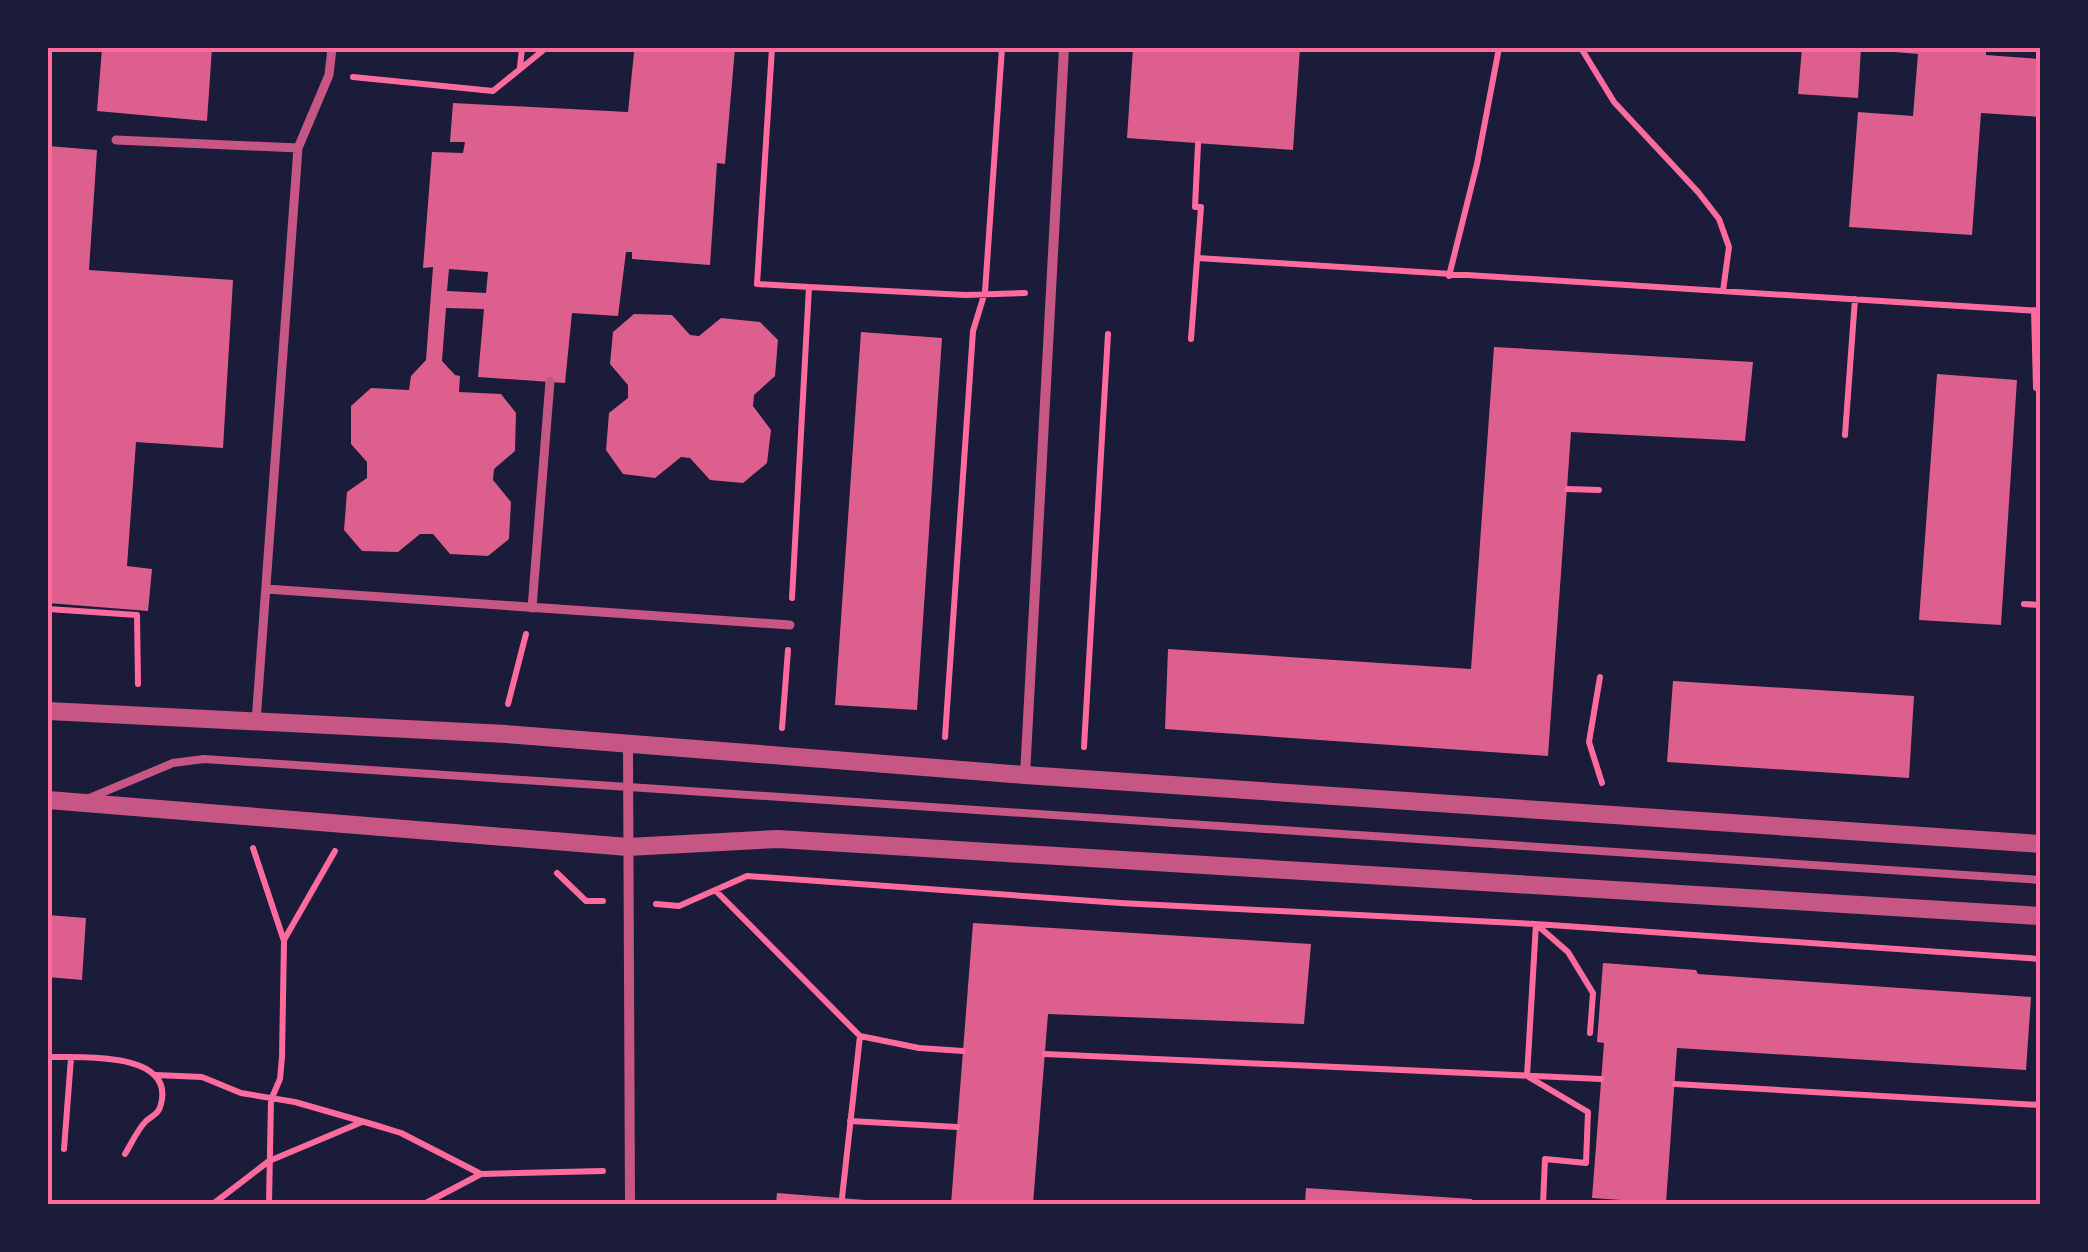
<svg xmlns="http://www.w3.org/2000/svg" width="2088" height="1252" font-family="Overpass,sans-serif">
  <rect width="100%" height="100%" fill="#1b1b3a"/>
  <path fill="#dd5f8e" fill-rule="evenodd" d="M 102,48 L 212,48 L 207,121 L 97,111 Z
    M 643,48 L 735,48 L 725,164 L 717,163 L 710,265 L 632,259 L 632,252 L 626,252 L 618,316 L 572,313 L 565,383 L 478,377 L 484,309 L 446,308 L 442,361 L 455,375 L 460,376 L 459,392 L 501,394 L 516,413 L 515,451 L 494,469 L 493,480 L 511,502 L 509,539 L 488,556 L 450,554 L 433,534 L 420,534 L 398,552 L 362,551 L 344,530 L 347,492 L 367,478 L 367,462 L 351,444 L 351,406 L 371,388 L 409,390 L 411,376 L 426,360 L 433,267 L 423,268 L 432,152 L 463,153 L 465,142 L 450,142 L 453,103 L 628,112 L 634,52 L 642,52 ZM 449,269 L 488,272 L 486,293 L 447,291 Z
    M 1133,48 L 1300,48 L 1293,150 L 1127,138 Z
    M 1802,48 L 1861,48 L 1858,98 L 1798,94 Z
    M 1871,48 L 1986,48 L 1986,55 L 2040,59 L 2040,117 L 1981,113 L 1972,235 L 1849,227 L 1858,112 L 1913,116 L 1918,54 L 1871,50 Z
    M 48,146 L 97,150 L 89,270 L 233,280 L 223,448 L 136,442 L 127,566 L 152,569 L 148,611 L 48,603 Z
    M 634,314 L 672,315 L 690,335 L 699,336 L 721,318 L 760,322 L 778,340 L 775,376 L 754,395 L 753,406 L 771,430 L 767,463 L 743,483 L 710,480 L 690,458 L 681,457 L 655,478 L 623,474 L 606,450 L 609,413 L 628,398 L 628,385 L 610,364 L 613,332 Z
    M 861,332 L 942,338 L 917,710 L 835,705 Z
    M 1494,347 L 1753,362 L 1745,441 L 1571,432 L 1548,756 L 1165,729 L 1168,649 L 1471,669 Z
    M 1937,374 L 2017,380 L 2001,625 L 1919,620 Z
    M 1673,681 L 1914,696 L 1909,778 L 1667,762 Z
    M 48,915 L 86,918 L 82,980 L 48,977 Z
    M 973,923 L 1311,944 L 1304,1024 L 1048,1014 L 1033,1204 L 951,1204 Z
    M 1603,963 L 1696,970 L 1698,974 L 2031,997 L 2026,1070 L 1677,1048 L 1666,1203 L 1592,1198 L 1604,1043 L 1597,1042 Z
    M 1306,1188 L 1472,1199 L 1471,1204 L 1305,1204 Z
    M 777,1193 L 891,1202 L 891,1204 L 776,1204 Z"/>
  <g fill="none" stroke-linecap="round" stroke-linejoin="round">
    <path stroke="#ff6b9d" stroke-width="6" d="M 772,48 L 757,284 L 809,287
      M 1555,48 L 1581,48 L 1614,102 L 1698,192 L 1719,219 L 1729,247 L 1723,291
      M 520,67 L 522,48
      M 353,77 L 493,91 L 546,48
      M 1198,258 L 2040,311
      M 1449,276 L 1477,164 L 1499,48
      M 2034,310 L 2036,388
      M 1191,339 L 1201,207 L 1195,207 L 1198,144
      M 1845,435 L 1855,299
      M 1567,489 L 1599,490
      M 792,598 L 809,287 L 965,295 L 1025,293
      M 2024,604 L 2040,605
      M 48,609 L 137,615 L 138,684
      M 1600,677 L 1589,742 L 1602,783
      M 508,704 L 526,634
      M 782,728 L 788,650
      M 945,737 L 973,331 L 985,292 L 1002,48
      M 1084,747 L 1108,334
      M 253,848 L 284,941 L 282,1057 L 280,1079 L 271,1100 L 269,1204
      M 557,873 L 586,901 L 603,901
      M 716,891 L 860,1036 L 919,1048 L 963,1051
      M 656,904 L 679,906 L 747,876 L 1120,903 L 1536,924 L 2040,959
      M 1536,924 L 1527,1076 L 1588,1112 L 1586,1163 L 1545,1159 L 1543,1204
      M 1537,925 L 1568,952 L 1593,993 L 1590,1033
      M 284,940 L 335,851
      M 1045,1054 L 1601,1079
      M 48,1057 C 78,1058 175,1050 161,1104 C 159,1114 153,1115 146,1121 C 138,1129 131,1144 125,1154
      M 156,1075 L 202,1077 L 241,1093 L 295,1102 L 375,1125 L 401,1133 L 481,1174
      M 1675,1084 L 2040,1105
      M 850,1121 L 957,1127
      M 64,1149 L 71,1058
      M 842,1198 L 860,1036
      M 213,1204 L 269,1161 L 362,1122
      M 424,1204 L 481,1174 L 603,1171"/>
    <path stroke="#c65784" stroke-width="8" d="M 87,799 L 173,763 L 204,759 L 2040,880"/>
    <path stroke="#c65784" stroke-width="9" d="M 116,140 L 298,148
      M 266,589 L 790,625
      M 532,608 L 550,381
      M 256,722 L 298,148 L 329,75 L 332,48"/>
    <path stroke="#c65784" stroke-width="10" d="M 628,746 L 630,1204
      M 1025,775 L 1064,48"/>
    <path stroke="#c65784" stroke-width="18" d="M 48,711 L 506,734 L 1025,775 L 2040,844
      M 48,800 L 628,847 L 778,839 L 2040,916"/>
  </g>
  <rect width="2088" height="1252" fill="none" stroke="#1b1b3a" stroke-width="100"/>
  <rect x="50" y="50" width="1988" height="1152" fill="none" stroke="#ff6b9d" stroke-width="4"/>
</svg>
